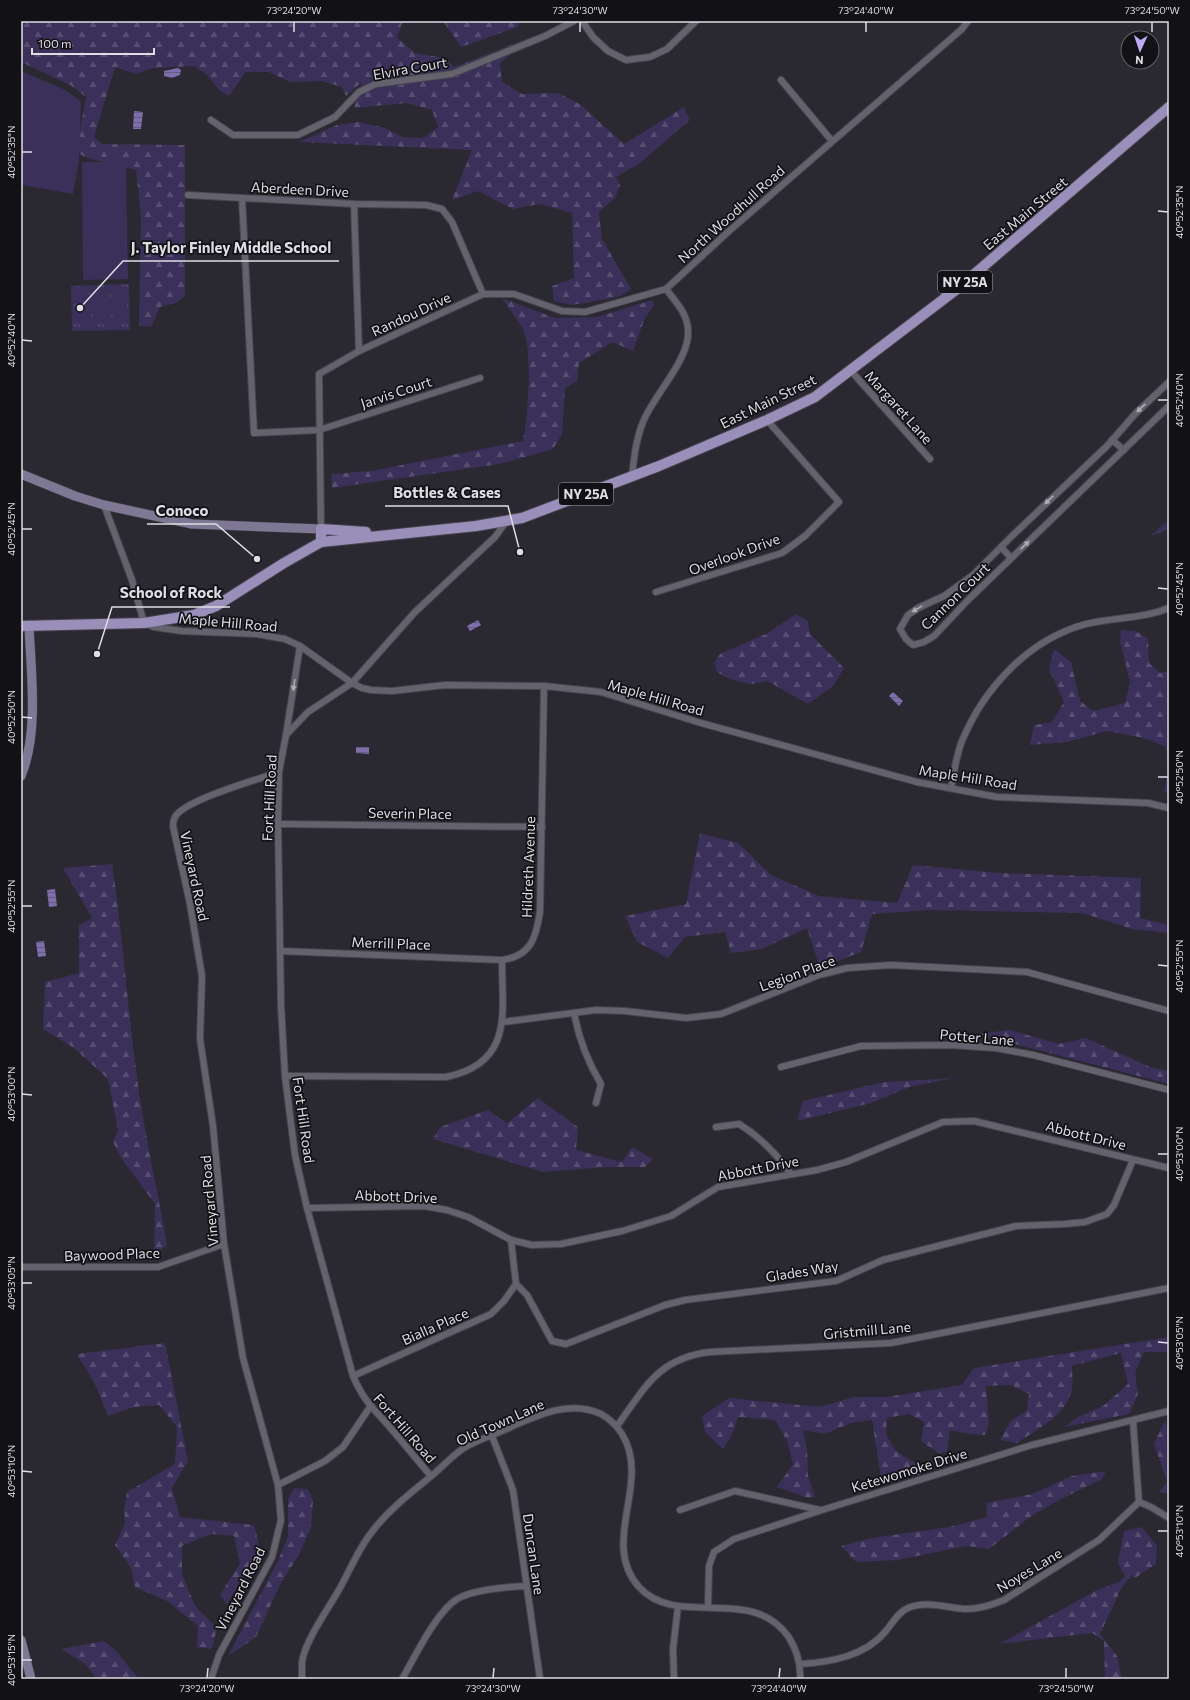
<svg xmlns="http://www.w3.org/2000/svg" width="1190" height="1700" font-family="Commissioner,sans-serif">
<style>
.forest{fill:url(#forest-firs)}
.park{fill:url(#park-tufts)}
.pitch{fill:#3b3059}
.water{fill:url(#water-rules)}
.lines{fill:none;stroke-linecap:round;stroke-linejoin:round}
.street-casing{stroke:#47454e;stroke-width:8}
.secondary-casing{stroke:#47454e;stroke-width:10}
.primary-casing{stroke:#47454e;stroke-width:12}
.street{stroke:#64626d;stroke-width:6}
.secondary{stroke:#7e7894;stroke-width:9}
.primary{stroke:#998fba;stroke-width:10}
.oneway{fill:#adacb4}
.ticks{fill:none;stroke:#dedde4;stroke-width:1.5}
.labels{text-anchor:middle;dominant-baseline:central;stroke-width:3.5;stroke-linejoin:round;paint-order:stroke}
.shield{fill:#121116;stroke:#a1a0a6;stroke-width:1}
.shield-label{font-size:13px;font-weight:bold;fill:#dedde4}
.street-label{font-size:14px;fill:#dedde4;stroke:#121116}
.leader{fill:none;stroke:#dedde4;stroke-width:1.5}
.callout-dot{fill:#dedde4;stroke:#121116;stroke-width:1.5}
.callout-label{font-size:15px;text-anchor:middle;font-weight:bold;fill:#dedde4;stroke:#121116;stroke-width:3.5;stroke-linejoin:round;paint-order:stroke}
.neatline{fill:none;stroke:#dedde4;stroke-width:1.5}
.ticks-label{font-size:10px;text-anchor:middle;fill:#dedde4}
</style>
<defs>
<pattern id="forest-firs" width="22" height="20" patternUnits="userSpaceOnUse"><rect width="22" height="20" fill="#3b3059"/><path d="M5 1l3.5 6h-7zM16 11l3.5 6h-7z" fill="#574e71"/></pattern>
<pattern id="park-tufts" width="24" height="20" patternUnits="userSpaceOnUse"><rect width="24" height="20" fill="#3b3059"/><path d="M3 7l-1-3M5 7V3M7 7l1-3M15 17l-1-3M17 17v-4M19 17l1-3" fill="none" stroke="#574e71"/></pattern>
<pattern id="water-rules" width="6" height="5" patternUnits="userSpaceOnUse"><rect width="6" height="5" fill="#7e6eac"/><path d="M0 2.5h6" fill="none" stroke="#665c82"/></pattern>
</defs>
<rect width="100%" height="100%" fill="#2a2831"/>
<!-- forest -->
<g class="forest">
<path d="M 21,21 L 403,21 L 397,37 L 415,53 L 444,58 L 454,67 L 534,36 L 500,63 L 502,82 L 522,94 L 558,93 L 580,104 L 624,144 L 684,107 L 690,120 L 639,164 L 616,177 L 620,185 L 615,198 L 599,212 L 602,239 L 631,289 L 618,297 L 572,305 L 554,301 L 552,286 L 574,278 L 572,213 L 539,204 L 513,209 L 478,191 L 452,200 L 472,150 L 299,142 L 337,125 L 359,122 L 385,128 L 402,137 L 423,138 L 438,127 L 432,110 L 407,103 L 354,108 L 362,82 L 346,96 L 342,87 L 321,81 L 290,82 L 269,72 L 246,72 L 229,96 L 219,90 L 207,75 L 194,66 L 153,68 L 136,74 L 115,67 L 94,137 L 102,144 L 185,145 L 185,296 L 176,303 L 160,307 L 151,327 L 139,326 L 141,216 L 136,170 L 87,158 L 76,152 L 86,97 L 70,85 L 21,62 Z"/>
<path d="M 443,21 L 520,21 L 518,27 L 461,47 Z"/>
<path d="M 502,298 L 555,318 L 597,317 L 652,300 L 654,305 L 644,320 L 633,351 L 613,342 L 579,363 L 577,381 L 565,388 L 562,434 L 553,449 L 500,464 L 332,488 L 331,474 L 371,471 L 523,441 C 528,417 532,358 525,335 C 521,323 509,309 502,298 Z"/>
<path d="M 1169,520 L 1169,529 L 1149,537 Z"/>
<path d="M 796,614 L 808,621 L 810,634 L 844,668 L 833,686 L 808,704 L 767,681 L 752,684 L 729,679 L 717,672 L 714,663 L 720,654 L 766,634 Z"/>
<path d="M 1121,630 L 1135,631 L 1148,638 L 1149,663 L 1160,673 L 1169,671 L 1169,793 L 1164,792 L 1168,771 L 1166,747 L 1144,738 L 1107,731 L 1067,742 L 1030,745 L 1034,725 L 1052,722 L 1064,702 L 1049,669 L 1054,649 L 1071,662 L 1080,701 L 1093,711 L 1125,703 L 1130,683 L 1120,641 Z"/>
<path d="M 700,833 L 738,843 L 771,875 L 819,896 L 897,903 L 913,865 L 999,873 L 1141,878 L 1140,918 L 1169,925 L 1169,933 L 1132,929 L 1082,913 L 931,910 L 872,914 L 861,952 L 820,968 L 807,928 L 762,949 L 731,953 L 725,932 L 685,937 L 668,958 L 637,942 L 625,916 L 686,904 Z"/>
<path d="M 112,864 C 125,950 129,1037 144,1123 C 151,1164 160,1205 167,1245 L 154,1255 L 155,1204 L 121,1158 L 113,1142 L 118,1130 L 108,1079 L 74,1048 L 43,1029 L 45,982 L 79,973 L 79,925 L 92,918 L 63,868 Z"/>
<path d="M 1010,1030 L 1059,1044 L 1086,1038 L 1150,1067 L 1169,1071 L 1169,1084 L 977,1034 Z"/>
<path d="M 955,1078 L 912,1086 L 871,1103 L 797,1121 L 803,1101 L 884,1082 Z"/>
<path d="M 538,1098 L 578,1127 L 576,1150 L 622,1162 L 632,1147 L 653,1159 L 645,1167 L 605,1167 L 543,1172 L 433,1139 L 440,1127 L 488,1110 L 507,1123 Z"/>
<path d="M 1169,1337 L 1169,1352 L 1144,1352 L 1135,1373 L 1138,1394 L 1129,1414 L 1064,1427 L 1078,1417 L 1103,1406 L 1128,1384 L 1121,1353 L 1072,1366 C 1072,1373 1073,1381 1072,1388 C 1069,1414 1036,1430 1017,1443 L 1000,1440 L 1010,1422 L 1027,1410 L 1029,1394 L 1011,1385 L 986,1386 L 989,1424 L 985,1435 L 970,1434 L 950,1430 L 947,1452 L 938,1453 L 921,1441 L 924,1422 L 909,1414 L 887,1418 L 886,1434 L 895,1450 L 915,1463 L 922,1474 L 894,1480 L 881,1478 L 872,1420 L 851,1423 L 824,1434 L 803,1430 L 807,1450 L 808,1476 L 815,1497 L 808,1498 L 777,1487 L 793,1464 L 787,1441 L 775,1420 L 738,1417 L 731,1437 L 723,1449 L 705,1432 L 702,1416 L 729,1398 L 820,1407 L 854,1397 L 886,1397 L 962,1385 L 974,1368 Z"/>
<path d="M 165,1343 L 188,1461 L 172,1488 L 180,1517 L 254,1525 L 260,1549 L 227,1604 L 220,1595 L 240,1563 L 234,1536 L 211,1534 L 182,1546 L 182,1574 L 195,1606 L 217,1628 L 212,1649 L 197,1647 L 198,1626 L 167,1601 L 135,1587 L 131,1568 L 115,1545 L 125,1523 L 124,1510 L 127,1492 L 175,1464 L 177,1427 L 159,1405 L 134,1407 L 108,1416 L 95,1384 L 77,1354 Z"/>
<path d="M 1165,1420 L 1169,1435 L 1169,1494 L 1159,1492 L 1167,1482 L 1154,1444 Z"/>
<path d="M 1106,1471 L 1102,1479 L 1057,1501 L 1030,1517 L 989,1549 L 966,1546 L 898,1560 L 856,1562 L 841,1546 L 872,1538 L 949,1527 L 987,1517 L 986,1503 L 1032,1494 L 1072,1476 Z"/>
<path d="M 294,1488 L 308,1489 L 313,1501 L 311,1527 L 299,1555 L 281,1583 L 256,1637 L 228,1656 L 278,1561 L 288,1536 L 288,1499 Z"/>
<path d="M 1142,1527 L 1157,1546 L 1156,1564 L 1135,1578 L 1132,1575 L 1122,1587 L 1100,1634 L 1117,1656 L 1122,1679 L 1105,1679 L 1104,1641 L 1092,1633 L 999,1644 L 1097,1590 L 1119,1582 L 1125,1576 L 1118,1563 L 1124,1531 Z"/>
<path d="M 104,1641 L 117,1652 L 139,1679 L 97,1679 L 85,1664 L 61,1649 Z"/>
</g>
<!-- park -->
<path class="park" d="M 129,284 L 130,330 L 72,331 L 71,286 Z"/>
<!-- pitch -->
<g class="pitch">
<path d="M 21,71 L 63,89 L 81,101 L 79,161 L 73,194 L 21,185 Z"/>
<path d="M 126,162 L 128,279 L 83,280 L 82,162 Z"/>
<path d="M 112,293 L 126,293 L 127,322 L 113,322 Z"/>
<path d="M 77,294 L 90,294 L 91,323 L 78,323 Z"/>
<path d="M 95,294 L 108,294 L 109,323 L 95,323 Z"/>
</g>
<!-- water -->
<g class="water">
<path d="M 178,68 L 181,70 L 180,75 L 172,78 L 164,76 L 164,71 Z"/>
<path d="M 134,111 L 143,112 L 141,129 L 133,129 Z"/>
<path d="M 478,620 L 481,625 L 470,631 L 467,626 Z"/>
<path d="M 893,692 L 903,701 L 899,706 L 889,696 Z"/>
<path d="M 356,747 L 369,747 L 369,754 L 356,753 Z"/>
<path d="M 55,889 L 57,906 L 49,907 L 47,890 Z"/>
<path d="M 44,941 L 46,956 L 38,957 L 36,942 Z"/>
</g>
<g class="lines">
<defs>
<g id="street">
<path d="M 582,21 L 593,37 L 608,51 L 626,60 L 650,57 L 667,49 L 696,21"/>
<path d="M 781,80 L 832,141"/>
<path d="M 211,120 L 233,135 L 298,135 L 335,117 L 359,92 L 376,84 L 452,74 L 545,36 L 574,21"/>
<path d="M 188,195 L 354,204 L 426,205 L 442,209 L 452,222 L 483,294"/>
<path d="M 242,198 L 254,433 L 319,430 L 480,378"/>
<path d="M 354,204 L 359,351"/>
<path d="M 851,371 L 930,459"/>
<path d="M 1169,382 L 1136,413 L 1107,446 L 1013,535 L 973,575 L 944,596 L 918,608 L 908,615 L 900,629 L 906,639 L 913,645 L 924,642 L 934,636 L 969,599 L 1169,406"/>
<path d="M 1112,440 L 1124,450"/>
<path d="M 632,476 C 634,458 636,439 643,422 C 654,394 691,359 688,329 C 687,313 675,301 666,289"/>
<path d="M 104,505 L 132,580 L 144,623 L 154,627 L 182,631 L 257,634 L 285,639 L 300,646 L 352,683 L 362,688 L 371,690 L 392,691 L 445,685 L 544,686 L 601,692 L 701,723 L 917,782 L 997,797 L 1148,803 L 1169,808"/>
<path d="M 321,529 L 319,374 L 359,351 L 483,294 L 514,294 L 562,311 L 585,312 L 666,289 L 728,232 L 962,29 L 968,21"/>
<path d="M 1001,547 L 1011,558"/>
<path d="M 656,592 L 782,553 L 805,536 L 839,502 L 767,420"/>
<path d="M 286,735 L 300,646"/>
<path d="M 951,788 C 954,773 956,756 962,741 C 984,688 1029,639 1086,624 C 1114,617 1142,619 1169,608"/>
<path d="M 278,824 L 542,827"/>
<path d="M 280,951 L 502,960 C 531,956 536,938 540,912 L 544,686"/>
<path d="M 574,1013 C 579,1039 587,1061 601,1084 L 596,1103"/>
<path d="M 503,1022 L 596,1010 L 625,1011 L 686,1018 L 721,1014 L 819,975 L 847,968 L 891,965 L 1027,972 L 1169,1011"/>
<path d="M 781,1067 L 861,1046 L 951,1045 L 996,1048 L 1033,1055 L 1169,1090"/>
<path d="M 285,1076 L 446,1077 C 514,1063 502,1013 502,960"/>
<path d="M 716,1127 L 739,1124 C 760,1137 776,1153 790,1173"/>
<path d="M 307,1208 L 424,1206 L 447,1210 L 468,1217 L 511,1240 L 532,1245 L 561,1244 L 622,1231 L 671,1216 L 718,1187 L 817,1170 L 846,1162 L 943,1122 L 974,1121 L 1169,1168"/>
<path d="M 511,1240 L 516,1284 L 527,1295 L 552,1341 L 566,1344 L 665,1305 L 685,1300 L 836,1281 L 883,1260 L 1016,1226 L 1065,1224 L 1085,1222 L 1107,1214 L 1114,1205 L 1133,1160"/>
<path d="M 21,1267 L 158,1267 L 224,1244"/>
<path d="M 353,1376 L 491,1314 L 504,1301 L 516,1284"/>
<path d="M 617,1426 C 645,1388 658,1358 710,1352 L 891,1343 L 1169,1288"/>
<path d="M 492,1436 L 513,1490 L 540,1679"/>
<path d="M 431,1476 C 416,1459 402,1441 387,1424 C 370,1405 363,1399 353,1376 L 307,1208 L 295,1155 L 285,1076 L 281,1006 L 278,824 L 279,772 L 286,735 L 308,712 L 352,683 L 415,612 L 495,537 L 506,522"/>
<path d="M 278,1485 L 325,1461 L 343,1447 L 370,1407"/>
<path d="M 1139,1502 L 1151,1507 L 1169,1518"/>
<path d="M 680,1510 L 735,1491 L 820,1510"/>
<path d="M 708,1606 L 709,1566 L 714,1552 L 734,1539 L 822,1510 L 1032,1445 L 1169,1411"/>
<path d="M 801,1664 C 831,1662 865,1656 885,1632 C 892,1624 898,1612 908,1608 C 927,1600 946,1608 965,1609 C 979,1609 992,1605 1004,1600 L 1099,1540 L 1139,1502 L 1133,1421"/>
<path d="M 211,1679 L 219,1655 L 272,1557 L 281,1520 L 278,1485 L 243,1358 L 224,1244 L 213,1126 L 200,1039 L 202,976 L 190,904 L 173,826 C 173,823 174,819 175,817 C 184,800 259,779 279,772"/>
<path d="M 302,1679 C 302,1674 302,1668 302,1662 C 305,1642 325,1613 336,1595 C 348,1575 357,1551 371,1533 C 388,1510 413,1491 435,1473 C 444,1465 453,1455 464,1448 C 478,1439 498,1434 513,1426 C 541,1414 571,1400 601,1414 C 610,1419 617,1426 622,1434 C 652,1483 599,1542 639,1587 C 677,1629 750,1584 788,1636 C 797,1650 801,1663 800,1679"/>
<path d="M 402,1679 C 415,1657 436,1612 457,1599 C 475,1589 507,1587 526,1586"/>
<path d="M 674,1679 L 673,1649 L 678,1606"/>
</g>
<g id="secondary">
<path d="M 21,474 L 75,496 L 104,505 L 192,524 L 321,529"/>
<path d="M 21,776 C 39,733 31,672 29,626"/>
<path d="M 21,1640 L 31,1679"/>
</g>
<g id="primary">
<path d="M 321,542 L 321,529 L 366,532"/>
<path d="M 21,626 L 144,623 L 194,615 L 216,606 L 284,563 L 321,542 L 476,526 L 522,518 L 659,466 L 767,420 L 815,397 L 957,289 L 1169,107"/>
</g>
</defs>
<!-- street casing -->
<use href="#street" class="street-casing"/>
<!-- secondary casing -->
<use href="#secondary" class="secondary-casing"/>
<!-- primary casing -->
<use href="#primary" class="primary-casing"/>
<!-- street -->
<use href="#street" class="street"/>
<!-- secondary -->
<use href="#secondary" class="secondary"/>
<!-- primary -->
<use href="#primary" class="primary"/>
</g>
<!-- one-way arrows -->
<defs><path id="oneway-solid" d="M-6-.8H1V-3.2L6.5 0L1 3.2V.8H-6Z"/></defs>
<g class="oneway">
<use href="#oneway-solid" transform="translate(1141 408) rotate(137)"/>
<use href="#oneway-solid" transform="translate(1049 500) rotate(136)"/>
<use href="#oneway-solid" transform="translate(1025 545) rotate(-44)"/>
<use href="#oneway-solid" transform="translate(917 609) rotate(149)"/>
<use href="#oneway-solid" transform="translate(294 685) rotate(99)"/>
</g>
<!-- ticks -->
<path class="ticks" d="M 294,32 L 294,22M 580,32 L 580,22M 866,32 L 866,22M 1152,32 L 1152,22M 22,152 L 32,152M 1158,211 L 1168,212M 22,340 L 32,341M 1158,400 L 1168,400M 22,529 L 32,529M 1158,588 L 1168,589M 22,717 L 32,718M 1158,777 L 1168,777M 22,906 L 32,906M 1158,965 L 1168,966M 22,1094 L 32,1095M 1158,1154 L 1168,1154M 22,1283 L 32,1283M 1158,1342 L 1168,1343M 22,1471 L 32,1472M 1158,1531 L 1168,1531M 22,1660 L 32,1660M 207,1678 L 208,1668M 493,1678 L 494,1668M 779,1678 L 780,1668M 1066,1678 L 1066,1668"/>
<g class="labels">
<!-- shield labels -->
<g class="shield">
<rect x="938" y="271" width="54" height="22" rx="3"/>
<rect x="559" y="483" width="54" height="22" rx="3"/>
</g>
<g class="shield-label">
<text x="965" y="282">NY 25A</text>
<text x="586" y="494">NY 25A</text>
</g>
<!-- street labels -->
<g class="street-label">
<text transform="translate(410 68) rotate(-10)">Elvira Court</text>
<text transform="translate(300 189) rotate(3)">Aberdeen Drive</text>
<text transform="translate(1025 213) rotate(-40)">East Main Street</text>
<text transform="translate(731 214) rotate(-42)">North Woodhull Road</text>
<text transform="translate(411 314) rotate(-25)">Randou Drive</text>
<text transform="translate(396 392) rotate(-18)">Jarvis Court</text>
<text transform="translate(768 401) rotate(-26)">East Main Street</text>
<text transform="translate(899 407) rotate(48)">Margaret Lane</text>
<text transform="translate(734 554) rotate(-20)">Overlook Drive</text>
<text transform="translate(955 596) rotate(-44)">Cannon Court</text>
<text transform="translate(228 622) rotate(5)">Maple Hill Road</text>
<text transform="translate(656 697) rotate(16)">Maple Hill Road</text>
<text transform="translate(968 777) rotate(9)">Maple Hill Road</text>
<text transform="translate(269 798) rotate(-87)">Fort Hill Road</text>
<text transform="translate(410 813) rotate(1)">Severin Place</text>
<text transform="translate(528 867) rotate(-88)">Hildreth Avenue</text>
<text transform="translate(195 876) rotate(78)">Vineyard Road</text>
<text transform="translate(391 943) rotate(2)">Merrill Place</text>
<text transform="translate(797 973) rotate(-20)">Legion Place</text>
<text transform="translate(977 1037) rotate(5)">Potter Lane</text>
<text transform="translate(304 1120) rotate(82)">Fort Hill Road</text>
<text transform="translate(1086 1135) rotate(14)">Abbott Drive</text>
<text transform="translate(758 1168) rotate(-11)">Abbott Drive</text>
<text transform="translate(396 1196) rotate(2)">Abbott Drive</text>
<text transform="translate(209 1201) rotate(-95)">Vineyard Road</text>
<text transform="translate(112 1254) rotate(-2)">Baywood Place</text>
<text transform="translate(802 1271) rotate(-9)">Glades Way</text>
<text transform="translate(435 1326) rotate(-24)">Bialla Place</text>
<text transform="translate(867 1330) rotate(-5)">Gristmill Lane</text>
<text transform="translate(500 1422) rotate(-24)">Old Town Lane</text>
<text transform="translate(405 1428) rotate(49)">Fort Hill Road</text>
<text transform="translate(909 1470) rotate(-17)">Ketewomoke Drive</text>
<text transform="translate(534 1554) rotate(82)">Duncan Lane</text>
<text transform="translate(1029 1570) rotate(-31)">Noyes Lane</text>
<text transform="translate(240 1589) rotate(-63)">Vineyard Road</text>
</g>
</g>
<!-- callouts -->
<path class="leader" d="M80 308L123 261H339M520 552L508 506H385M257 559L216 524H147M97 654L112 607H230"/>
<g class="callout-dot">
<circle cx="80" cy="308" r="4"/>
<circle cx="520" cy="552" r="4"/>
<circle cx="257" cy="559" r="4"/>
<circle cx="97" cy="654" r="4"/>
</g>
<g class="callout-label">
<text x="231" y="253">J. Taylor Finley Middle School</text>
<text x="447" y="498">Bottles &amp; Cases</text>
<text x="182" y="516">Conoco</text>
<text x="171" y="598">School of Rock</text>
</g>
<!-- border -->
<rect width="1190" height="1700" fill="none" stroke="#121116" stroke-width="44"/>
<!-- north arrow -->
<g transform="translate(1140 50) rotate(183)"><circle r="19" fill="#121116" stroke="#646368"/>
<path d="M0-3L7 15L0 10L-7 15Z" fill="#bcaaf5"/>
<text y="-6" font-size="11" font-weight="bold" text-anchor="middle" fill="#dedde4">N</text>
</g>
<!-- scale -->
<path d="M32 48v6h122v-6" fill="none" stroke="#dedde4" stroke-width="2"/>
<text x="38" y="48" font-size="12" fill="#dedde4" stroke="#121116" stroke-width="3" paint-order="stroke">100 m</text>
<rect x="22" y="22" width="1146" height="1656" class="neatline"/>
<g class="ticks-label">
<text x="294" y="14">73°24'20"W</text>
<text x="580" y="14">73°24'30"W</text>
<text x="866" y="14">73°24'40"W</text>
<text x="1152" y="14">73°24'50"W</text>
<text transform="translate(11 152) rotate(-90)" y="4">40°52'35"N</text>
<text transform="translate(1179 212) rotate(-90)" y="4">40°52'35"N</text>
<text transform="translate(11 340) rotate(-90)" y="4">40°52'40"N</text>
<text transform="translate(1179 400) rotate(-90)" y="4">40°52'40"N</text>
<text transform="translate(11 529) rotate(-90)" y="4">40°52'45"N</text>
<text transform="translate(1179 589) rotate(-90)" y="4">40°52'45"N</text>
<text transform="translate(11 717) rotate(-90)" y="4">40°52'50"N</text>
<text transform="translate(1179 777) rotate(-90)" y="4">40°52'50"N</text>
<text transform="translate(11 906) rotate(-90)" y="4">40°52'55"N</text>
<text transform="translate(1179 966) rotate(-90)" y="4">40°52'55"N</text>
<text transform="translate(11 1094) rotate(-90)" y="4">40°53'00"N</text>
<text transform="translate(1179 1154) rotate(-90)" y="4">40°53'00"N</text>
<text transform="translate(11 1283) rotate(-90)" y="4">40°53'05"N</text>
<text transform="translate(1179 1343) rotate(-90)" y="4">40°53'05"N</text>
<text transform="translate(11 1471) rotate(-90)" y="4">40°53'10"N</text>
<text transform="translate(1179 1531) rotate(-90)" y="4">40°53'10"N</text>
<text transform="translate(11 1660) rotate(-90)" y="4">40°53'15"N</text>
<text x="207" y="1692">73°24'20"W</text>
<text x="493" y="1692">73°24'30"W</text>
<text x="779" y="1692">73°24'40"W</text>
<text x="1066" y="1692">73°24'50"W</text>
</g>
</svg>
